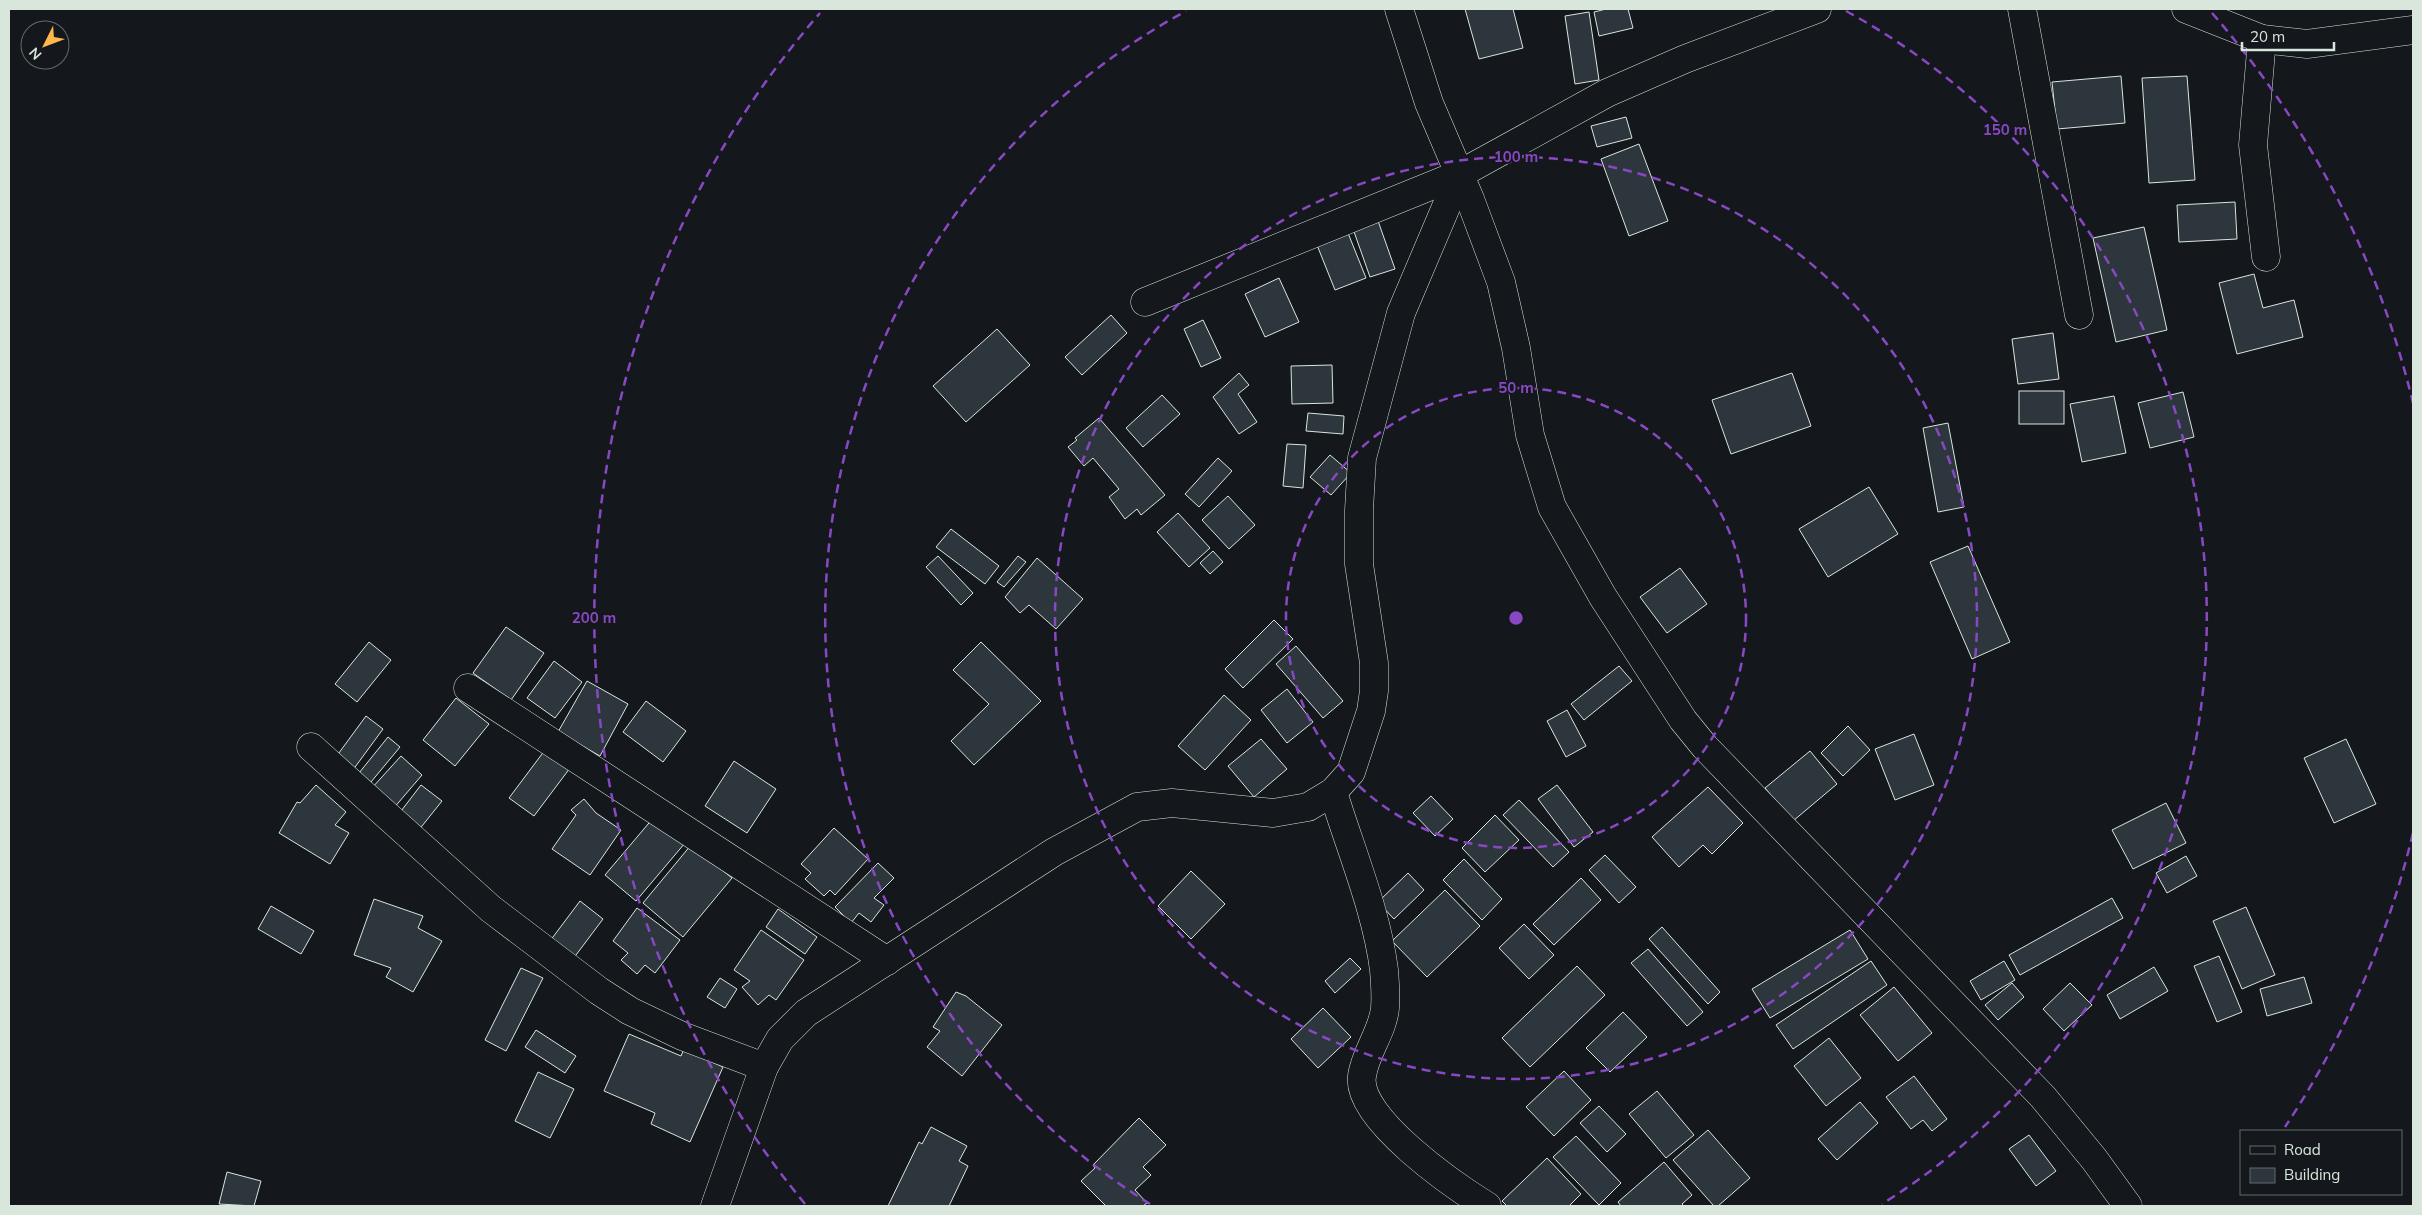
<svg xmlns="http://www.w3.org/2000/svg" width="2422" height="1215" font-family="Mulish,sans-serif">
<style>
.building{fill:#2c363c;stroke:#d8e6dc}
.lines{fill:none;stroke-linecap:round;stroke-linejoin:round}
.minor-casing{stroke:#d8e6dc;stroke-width:29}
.minor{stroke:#14181c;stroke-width:28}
.ring{fill:none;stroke:#8948c3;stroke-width:2.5;stroke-dasharray:9 6}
.centre{fill:#8948c3;stroke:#14181c;stroke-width:2.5}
.ring-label{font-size:15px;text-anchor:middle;font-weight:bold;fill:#8948c3;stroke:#14181c;stroke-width:4;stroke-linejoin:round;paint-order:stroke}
</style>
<rect width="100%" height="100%" fill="#14181c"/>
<!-- building -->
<g class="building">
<path d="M 1465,9 L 1513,9 L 1523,48 L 1479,59 Z"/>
<path d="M 1606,9 L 1628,9 L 1633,28 L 1599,36 L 1594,12 Z"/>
<path d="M 1589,12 L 1599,80 L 1575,84 L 1565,16 Z"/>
<path d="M 2121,76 L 2125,123 L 2057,129 L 2052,82 Z"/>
<path d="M 2187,76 L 2195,180 L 2149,183 L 2142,78 Z"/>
<path d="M 1626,117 L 1632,138 L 1597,147 L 1591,126 Z"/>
<path d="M 1639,144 L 1668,221 L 1629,236 L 1601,159 Z"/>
<path d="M 2235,202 L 2237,239 L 2179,242 L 2177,205 Z"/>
<path d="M 1377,218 L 1395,269 L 1370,277 L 1352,226 Z"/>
<path d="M 2144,227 L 2167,330 L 2116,342 L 2093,238 Z"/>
<path d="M 1348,233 L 1366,278 L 1335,290 L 1317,245 Z"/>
<path d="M 2254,274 L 2263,308 L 2294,300 L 2303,337 L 2237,354 L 2219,283 Z"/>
<path d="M 1279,278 L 1299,322 L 1265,337 L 1245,294 Z"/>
<path d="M 1111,315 L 1127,333 L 1082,375 L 1065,357 Z"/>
<path d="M 1203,320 L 1221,358 L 1201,367 L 1184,329 Z"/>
<path d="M 997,329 L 1030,365 L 966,422 L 933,386 Z"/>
<path d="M 2053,333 L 2059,379 L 2018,384 L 2012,339 Z"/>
<path d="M 1332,365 L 1333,403 L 1292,404 L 1291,366 Z"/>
<path d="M 1239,373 L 1249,385 L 1238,394 L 1257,422 L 1239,434 L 1213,397 Z"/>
<path d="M 1792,373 L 1811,426 L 1731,454 L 1712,400 Z"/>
<rect x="2019" y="391" width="45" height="33"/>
<path d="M 2183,392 L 2194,437 L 2150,448 L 2138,403 Z"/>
<path d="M 1162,395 L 1180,414 L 1143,447 L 1126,428 Z"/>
<path d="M 2114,396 L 2126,453 L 2082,462 L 2070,404 Z"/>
<path d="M 1308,413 L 1344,416 L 1343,434 L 1306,431 Z"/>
<path d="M 1099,418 L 1165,495 L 1141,515 L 1137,509 L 1125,519 L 1109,497 L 1119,489 L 1093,458 L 1084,466 L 1068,447 L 1077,440 L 1075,438 Z"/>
<path d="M 1948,423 L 1964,507 L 1938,512 L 1923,428 Z"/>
<path d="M 1287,444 L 1306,445 L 1303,488 L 1283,486 Z"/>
<path d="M 1330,455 L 1351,473 L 1331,495 L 1310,477 Z"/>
<path d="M 1218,458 L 1232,471 L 1199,507 L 1185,494 Z"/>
<path d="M 1869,487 L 1898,534 L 1828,577 L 1799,529 Z"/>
<path d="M 1228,496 L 1255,525 L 1229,549 L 1202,520 Z"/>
<path d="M 1178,513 L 1210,548 L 1189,567 L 1157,532 Z"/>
<path d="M 951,529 L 999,566 L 985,584 L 936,547 Z"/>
<path d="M 1968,546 L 2010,642 L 1972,659 L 1930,562 Z"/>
<path d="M 1213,551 L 1223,562 L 1210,574 L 1200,563 Z"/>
<path d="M 938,556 L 973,593 L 961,605 L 926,567 Z"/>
<path d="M 1018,556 L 1026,562 L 1004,587 L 997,582 Z"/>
<path d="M 1037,558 L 1083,599 L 1056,629 L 1029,605 L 1020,613 L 1005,597 Z"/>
<path d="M 1680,568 L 1707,604 L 1667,633 L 1640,597 Z"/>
<path d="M 1274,620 L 1293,639 L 1243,688 L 1225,669 Z"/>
<path d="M 506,627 L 544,653 L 511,700 L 473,673 Z"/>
<path d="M 369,642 L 391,660 L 357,702 L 335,684 Z"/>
<path d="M 981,642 L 1041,701 L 974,765 L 951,741 L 989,704 L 953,670 Z"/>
<path d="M 1296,646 L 1343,701 L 1323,718 L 1276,664 Z"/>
<path d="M 554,661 L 582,682 L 555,718 L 527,698 Z"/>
<path d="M 1619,666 L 1632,681 L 1584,720 L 1571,704 Z"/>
<path d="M 587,681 L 628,704 L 600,756 L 558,732 Z"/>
<path d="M 1287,689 L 1313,722 L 1287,743 L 1261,710 Z"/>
<path d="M 1224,695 L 1251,720 L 1205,770 L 1178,746 Z"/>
<path d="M 456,698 L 489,724 L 455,766 L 423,740 Z"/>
<path d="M 646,701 L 686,731 L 663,762 L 623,732 Z"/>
<path d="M 1567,710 L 1586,746 L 1566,757 L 1547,721 Z"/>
<path d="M 366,716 L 383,729 L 350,774 L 333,761 Z"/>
<path d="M 1848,726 L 1870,750 L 1843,776 L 1821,753 Z"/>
<path d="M 1914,734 L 1934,785 L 1895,800 L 1875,749 Z"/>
<path d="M 388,737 L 400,747 L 366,788 L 355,778 Z"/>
<path d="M 1261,739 L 1287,769 L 1254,797 L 1228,766 Z"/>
<path d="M 2346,739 L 2376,804 L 2334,823 L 2304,758 Z"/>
<path d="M 545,750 L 570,768 L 534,816 L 509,798 Z"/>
<path d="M 1810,751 L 1837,784 L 1793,821 L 1765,788 Z"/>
<path d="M 401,756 L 422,775 L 393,809 L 371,789 Z"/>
<path d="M 734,761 L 776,789 L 747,833 L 705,806 Z"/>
<path d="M 316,785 L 346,812 L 335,825 L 349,833 L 330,864 L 279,833 L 297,802 L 300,803 Z"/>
<path d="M 421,785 L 442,801 L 418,831 L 398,815 Z"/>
<path d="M 1557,785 L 1593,832 L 1574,847 L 1538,799 Z"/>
<path d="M 1708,787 L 1743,823 L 1712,854 L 1703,845 L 1679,867 L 1652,837 Z"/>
<path d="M 1431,796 L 1453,819 L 1435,836 L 1413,813 Z"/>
<path d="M 584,799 L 596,813 L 621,830 L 590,875 L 552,849 L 576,815 L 571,810 Z"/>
<path d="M 1519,800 L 1569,852 L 1553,867 L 1503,815 Z"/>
<path d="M 2166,803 L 2186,843 L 2133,869 L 2112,830 Z"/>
<path d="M 1495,815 L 1519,840 L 1485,872 L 1462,848 Z"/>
<path d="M 654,817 L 685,843 L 636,901 L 605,875 Z"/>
<path d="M 834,828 L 868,859 L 835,895 L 830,890 L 824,896 L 805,879 L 811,873 L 801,864 Z"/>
<path d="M 691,845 L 732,878 L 683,937 L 643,903 Z"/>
<path d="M 1605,855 L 1636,887 L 1619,903 L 1589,870 Z"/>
<path d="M 2186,856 L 2197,876 L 2167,893 L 2156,873 Z"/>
<path d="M 1464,859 L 1502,899 L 1482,920 L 1443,880 Z"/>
<path d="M 878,863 L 894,878 L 874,898 L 884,905 L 871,922 L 859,913 L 851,923 L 835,907 Z"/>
<path d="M 1191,871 L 1225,904 L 1191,939 L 1158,906 Z"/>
<path d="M 1408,873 L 1424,890 L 1394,919 L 1378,902 Z"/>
<path d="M 1581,878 L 1601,900 L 1554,945 L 1533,924 Z"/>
<path d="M 1445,890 L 1480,926 L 1427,977 L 1392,941 Z"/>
<path d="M 2112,898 L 2123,918 L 2020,975 L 2009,955 Z"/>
<path d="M 374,899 L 423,916 L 418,928 L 442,941 L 413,992 L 386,977 L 391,968 L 354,955 Z"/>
<path d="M 580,901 L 603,919 L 573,959 L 550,941 Z"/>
<path d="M 271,906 L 314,931 L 301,954 L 258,929 Z"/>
<path d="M 2246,907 L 2275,975 L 2242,989 L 2213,921 Z"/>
<path d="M 637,908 L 680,940 L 655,973 L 645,965 L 637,974 L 621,960 L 628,953 L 613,941 Z"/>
<path d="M 778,909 L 817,937 L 805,954 L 766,927 Z"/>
<path d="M 1524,924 L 1554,955 L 1529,979 L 1499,948 Z"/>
<path d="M 1662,927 L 1720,992 L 1708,1004 L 1649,939 Z"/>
<path d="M 761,930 L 804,960 L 776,1000 L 769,995 L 758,1005 L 742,987 L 750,981 L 734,970 Z"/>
<path d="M 1850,930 L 1868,959 L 1770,1018 L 1752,989 Z"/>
<path d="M 1648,949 L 1703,1012 L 1687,1026 L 1631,963 Z"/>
<path d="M 2219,956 L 2242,1012 L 2217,1022 L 2194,966 Z"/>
<path d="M 1350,958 L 1361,969 L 1335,993 L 1325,981 Z"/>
<path d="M 1871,961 L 1887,985 L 1793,1049 L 1776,1025 Z"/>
<path d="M 2004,961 L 2015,980 L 1981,1000 L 1970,981 Z"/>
<path d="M 1577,966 L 1605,995 L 1530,1067 L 1502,1038 Z"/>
<path d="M 2154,967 L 2168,991 L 2120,1019 L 2107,995 Z"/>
<path d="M 521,968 L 543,978 L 506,1051 L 485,1040 Z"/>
<path d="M 2304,977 L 2312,1003 L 2267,1016 L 2260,989 Z"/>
<path d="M 720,978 L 737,989 L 725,1008 L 707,997 Z"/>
<path d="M 2012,983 L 2024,997 L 1998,1020 L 1985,1005 Z"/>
<path d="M 2070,983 L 2092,1005 L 2064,1031 L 2043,1009 Z"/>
<path d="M 1894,987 L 1932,1033 L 1898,1061 L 1860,1015 Z"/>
<path d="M 956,992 L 966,996 L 1002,1025 L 962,1076 L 927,1047 L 940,1031 L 933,1027 Z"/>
<path d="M 1323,1008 L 1351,1037 L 1318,1068 L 1291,1039 Z"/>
<path d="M 1623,1012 L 1647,1037 L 1610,1072 L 1586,1048 Z"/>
<path d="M 536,1030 L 576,1056 L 565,1073 L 525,1047 Z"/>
<path d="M 629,1034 L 681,1056 L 684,1049 L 723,1067 L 690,1142 L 651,1124 L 655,1113 L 604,1091 Z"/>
<path d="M 1829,1038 L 1861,1078 L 1826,1106 L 1794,1066 Z"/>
<path d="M 1564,1071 L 1591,1100 L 1554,1136 L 1526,1107 Z"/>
<path d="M 538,1072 L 574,1089 L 550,1138 L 515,1121 Z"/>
<path d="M 1914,1076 L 1947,1119 L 1932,1131 L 1923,1120 L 1911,1129 L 1886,1097 Z"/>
<path d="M 1657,1091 L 1694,1135 L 1666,1158 L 1629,1114 Z"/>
<path d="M 1860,1102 L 1878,1123 L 1837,1160 L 1818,1139 Z"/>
<path d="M 1599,1106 L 1626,1134 L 1607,1152 L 1580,1123 Z"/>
<path d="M 1139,1118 L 1166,1145 L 1143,1167 L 1151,1175 L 1135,1190 L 1147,1203 L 1143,1206 L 1106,1206 L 1081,1181 L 1095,1168 L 1093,1165 Z"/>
<path d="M 931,1127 L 967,1146 L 959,1161 L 968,1166 L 949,1206 L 888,1206 L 919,1142 L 922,1144 Z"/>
<path d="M 1708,1130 L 1750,1178 L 1718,1206 L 1714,1206 L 1673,1160 Z"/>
<path d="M 2029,1135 L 2056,1171 L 2036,1186 L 2009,1149 Z"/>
<path d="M 1576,1136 L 1621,1183 L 1599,1205 L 1553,1157 Z"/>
<path d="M 1547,1158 L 1581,1194 L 1569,1206 L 1507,1206 L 1502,1201 Z"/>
<path d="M 1664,1162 L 1692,1195 L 1682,1204 L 1684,1206 L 1621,1206 L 1618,1202 Z"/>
<path d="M 227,1172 L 261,1181 L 254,1206 L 219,1204 Z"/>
</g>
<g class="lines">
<defs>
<g id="minor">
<path d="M 1399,9 L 1429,103 L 1470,199 L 1501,282 L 1516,348 L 1530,435 L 1552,507 L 1603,597 L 1683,720 L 1705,747 L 2043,1097 L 2094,1159 L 2128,1206"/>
<path d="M 2022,9 L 2079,315"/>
<path d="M 2186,9 L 2262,39 L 2307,44 L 2413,30"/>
<path d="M 2262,39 L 2253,145 L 2266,257"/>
<path d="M 1145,302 L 1460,174 L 1607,93 L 1685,59 L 1817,9"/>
<path d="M 468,688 L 887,961"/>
<path d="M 311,747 L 491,909 L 599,991 L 630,1011 L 682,1036 L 764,1067"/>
<path d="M 1333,792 C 1350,848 1377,912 1384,970 C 1385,982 1386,996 1385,1008 C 1383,1031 1365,1053 1362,1076 C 1355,1118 1456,1187 1487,1206"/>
<path d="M 715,1206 L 764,1067 L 780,1039 L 806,1013 L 1054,852 L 1137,807 L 1172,803 L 1273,813 L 1308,807 L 1333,792 L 1351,772 L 1371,711 L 1374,691 L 1374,663 L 1359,564 L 1359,510 L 1362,458 L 1401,313 L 1460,174"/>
</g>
</defs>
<!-- minor casing -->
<use href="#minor" class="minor-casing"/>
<!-- minor -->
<use href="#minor" class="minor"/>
</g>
<!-- distance rings -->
<g class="ring">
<circle cx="1516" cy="618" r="230"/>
<circle cx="1516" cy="618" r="461"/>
<path d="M1150 1204A691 691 0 0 1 1186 11M1846 11A691 691 0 0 1 1882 1204"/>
<path d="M2413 833A922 922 0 0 1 2285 1127M805 1204A922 922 0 0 1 820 13M2212 13A922 922 0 0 1 2413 403"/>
</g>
<circle cx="1516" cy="618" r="8" class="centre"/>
<g class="ring-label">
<text x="2005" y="135">150 m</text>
<text x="1516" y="162">100 m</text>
<text x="1516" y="393">50 m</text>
<text x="594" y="623">200 m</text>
</g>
<!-- border -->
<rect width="2422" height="1215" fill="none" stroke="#d8e6dc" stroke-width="20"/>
<!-- legend -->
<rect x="2240" y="1130" width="162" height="65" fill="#14181c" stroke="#626a69"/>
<rect x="2250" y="1146" width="25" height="8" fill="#14181c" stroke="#626a69"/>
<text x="2284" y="1155" font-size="15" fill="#d8e6dc">Road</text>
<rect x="2250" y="1168" width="25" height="15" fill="#2c363c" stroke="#626a69"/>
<text x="2284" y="1180" font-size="15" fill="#d8e6dc">Building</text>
<!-- north arrow -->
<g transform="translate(45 45) rotate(228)"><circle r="24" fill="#14181c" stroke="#626a69"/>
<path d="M0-4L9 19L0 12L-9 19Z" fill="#ffb74d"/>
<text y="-8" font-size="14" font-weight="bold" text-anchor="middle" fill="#d8e6dc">N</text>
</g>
<!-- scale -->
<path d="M2242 42v8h92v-8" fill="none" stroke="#d8e6dc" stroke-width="2.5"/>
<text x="2250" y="42" font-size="15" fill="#d8e6dc" stroke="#14181c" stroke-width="4" paint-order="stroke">20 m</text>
</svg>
